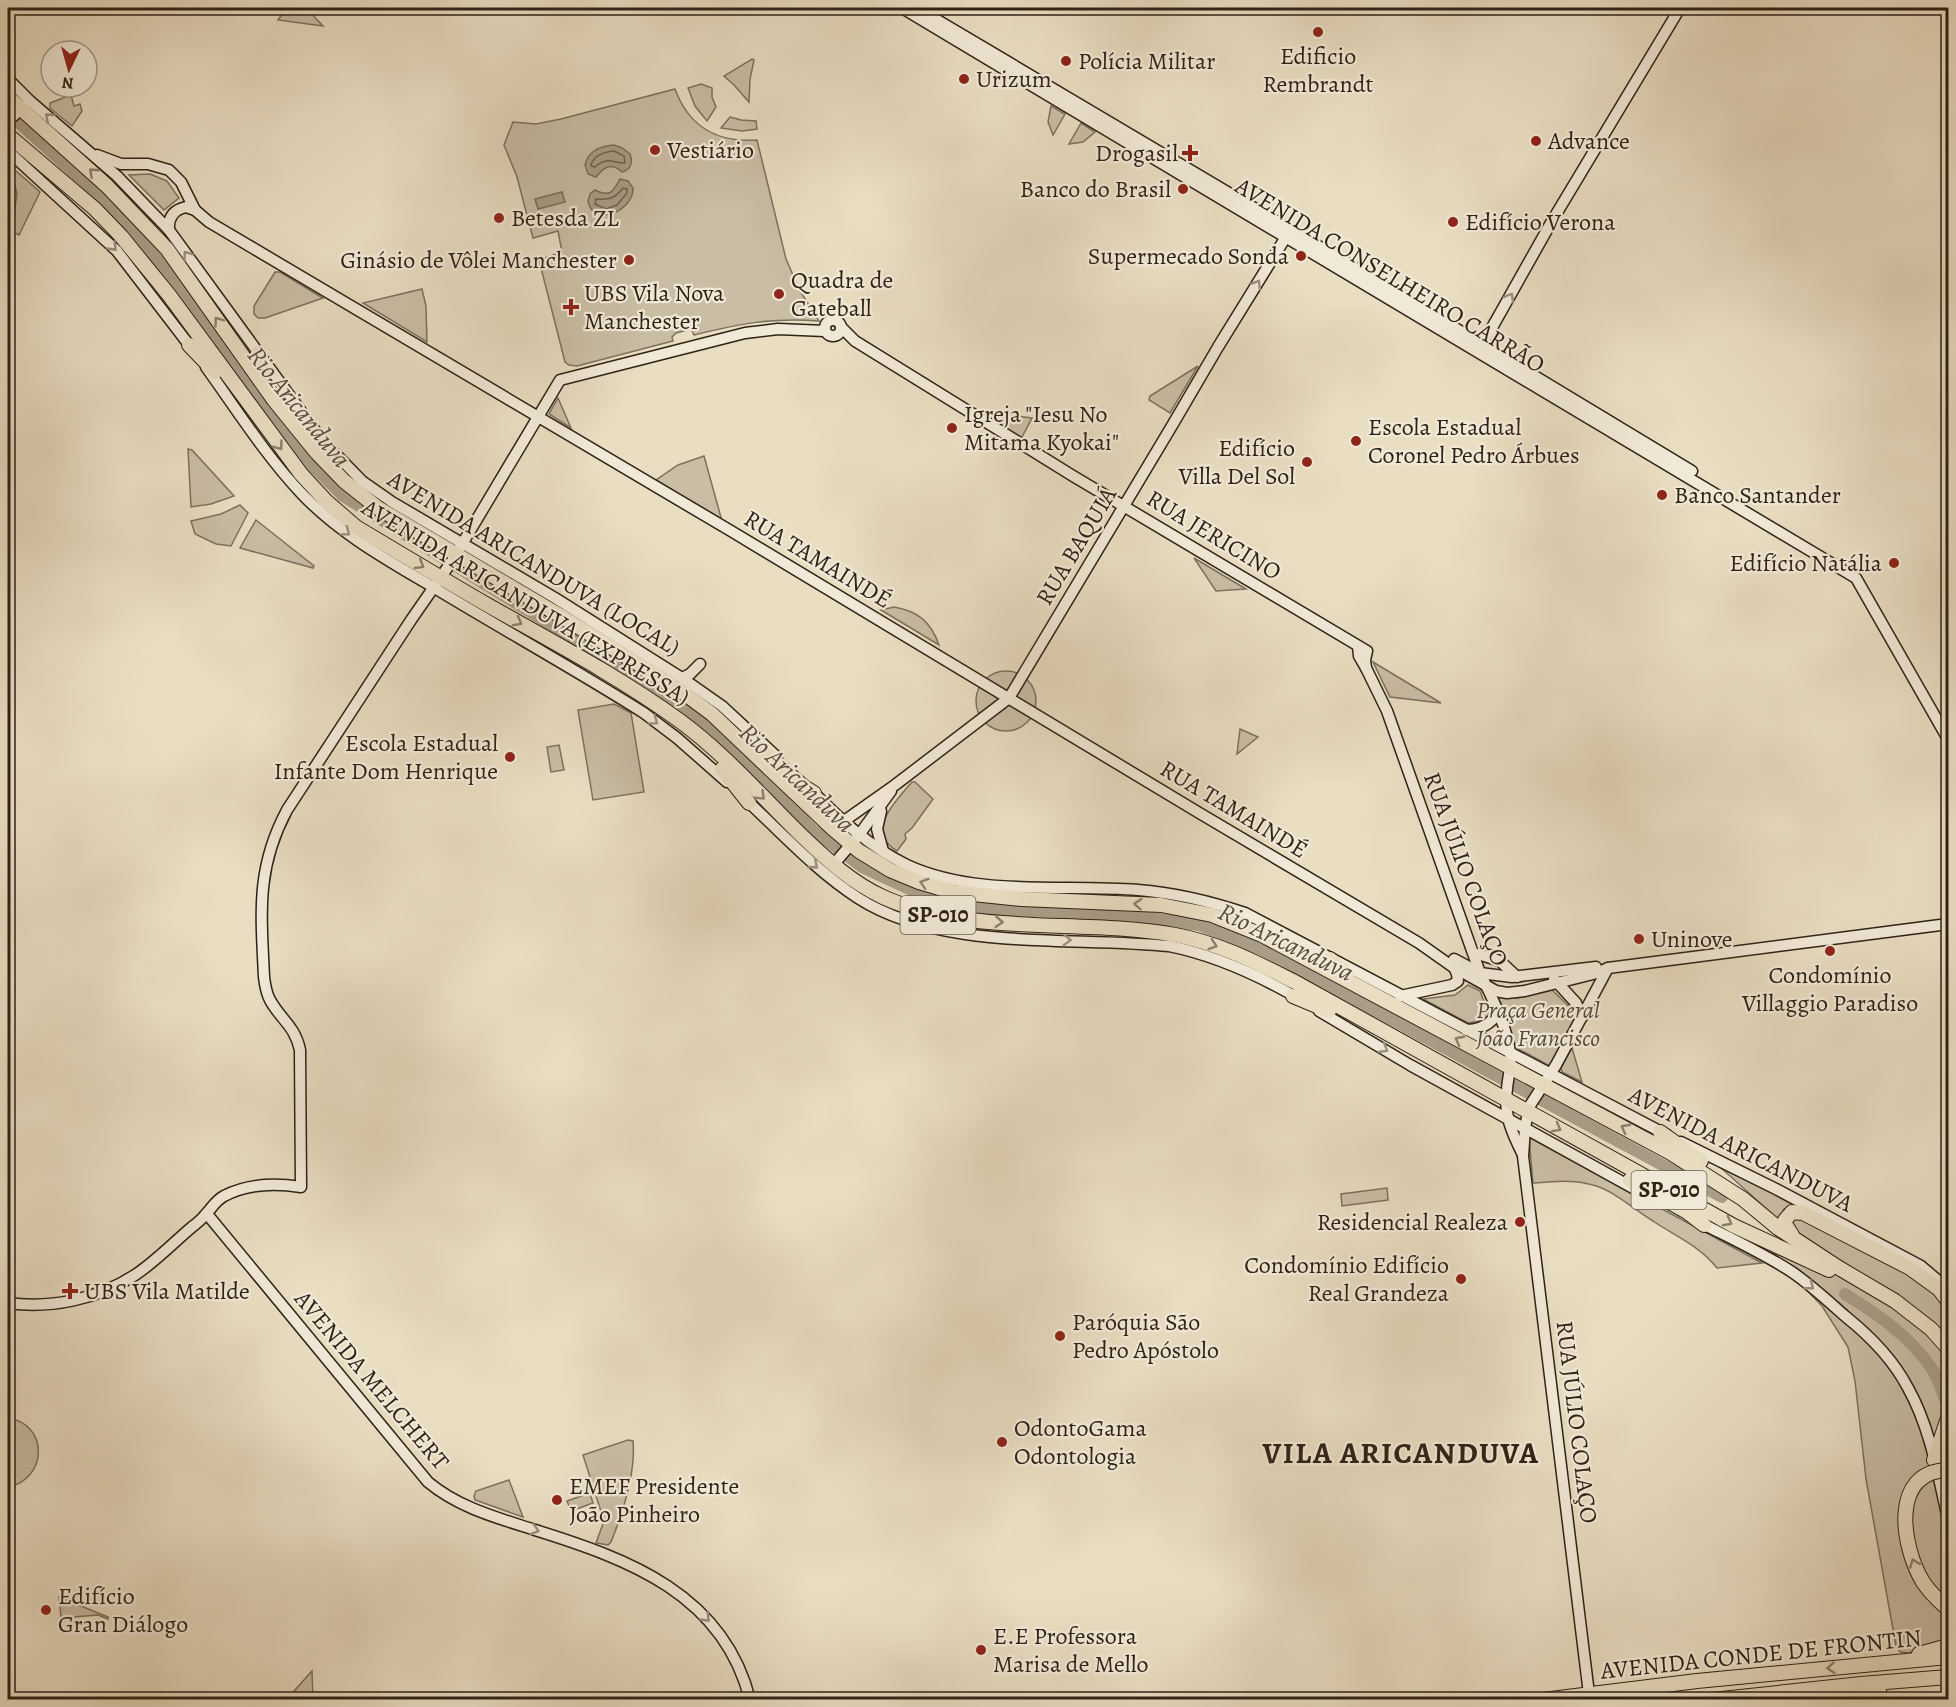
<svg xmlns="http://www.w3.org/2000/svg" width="1956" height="1707" font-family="Alegreya,serif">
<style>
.green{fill:#c9bda5;stroke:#7c705e;stroke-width:1.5}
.water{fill:#a99d88;stroke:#786c5a;stroke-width:1.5}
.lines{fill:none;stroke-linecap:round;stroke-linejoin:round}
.shore{stroke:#6c604f;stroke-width:1.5}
.river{stroke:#a99d88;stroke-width:12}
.secondary-casing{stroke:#2e2216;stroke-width:13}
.highway-casing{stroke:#2e2216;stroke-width:16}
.secondary{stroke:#f1e9d7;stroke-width:10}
.highway{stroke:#e9ddc2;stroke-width:14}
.rail-casing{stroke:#2e2216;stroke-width:4.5}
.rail{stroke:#f1e9d7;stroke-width:2;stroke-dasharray:7;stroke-linecap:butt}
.highway-bridge-casing{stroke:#2e2216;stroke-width:16;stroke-linecap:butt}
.highway-bridge{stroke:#e9ddc2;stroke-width:14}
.oneway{stroke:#998f80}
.oneway2{stroke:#8c806c}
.poi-dot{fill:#8f2418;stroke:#f1e9d7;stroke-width:2}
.labels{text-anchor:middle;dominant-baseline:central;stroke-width:4.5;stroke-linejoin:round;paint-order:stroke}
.shield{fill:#f1e9d7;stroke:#685e50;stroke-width:1.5}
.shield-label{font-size:22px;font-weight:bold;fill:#2e2216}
.poi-label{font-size:24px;fill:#2e2216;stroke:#f1e9d7;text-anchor:start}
.street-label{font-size:24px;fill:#2e2216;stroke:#f1e9d7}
.park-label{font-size:24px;font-style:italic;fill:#55493a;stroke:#f1e9d7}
.water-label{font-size:26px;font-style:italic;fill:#594d3e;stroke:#f1e9d7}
.district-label{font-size:30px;font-weight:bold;letter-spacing:1.5px;fill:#2e2216;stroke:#f1e9d7}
</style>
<rect width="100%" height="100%" fill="#e9ddc2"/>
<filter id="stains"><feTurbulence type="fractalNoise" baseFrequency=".00333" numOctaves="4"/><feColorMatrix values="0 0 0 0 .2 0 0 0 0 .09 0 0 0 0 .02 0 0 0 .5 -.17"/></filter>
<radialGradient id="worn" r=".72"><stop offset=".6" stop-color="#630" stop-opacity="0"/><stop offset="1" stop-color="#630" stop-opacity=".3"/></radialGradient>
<!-- green -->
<g class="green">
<path d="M 286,8 L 306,8 L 323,26 L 278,20 Z"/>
<path d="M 752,59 L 754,60 L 750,79 L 749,102 L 734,85 L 724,76 Z"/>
<path d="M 701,84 L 712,88 L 712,97 L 716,107 L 707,121 L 695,106 L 688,88 Z"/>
<path d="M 675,89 C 689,127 718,143 757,140 L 786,259 L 800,291 L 819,321 C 773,317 738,324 694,335 L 691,329 L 676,333 L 672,337 L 673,341 L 577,366 L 569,365 L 565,362 L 539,260 L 562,252 L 558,231 L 533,238 L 517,177 L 504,145 L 513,122 L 536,124 L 561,119 Z"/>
<path d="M 71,95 L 74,106 L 80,104 L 82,111 L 72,126 L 50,108 L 50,103 Z"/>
<path d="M 1051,106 L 1065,114 L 1053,135 L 1048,122 Z"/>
<path d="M 730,117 L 741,120 L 756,121 L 757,129 L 742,131 L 721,128 Z"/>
<path d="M 1081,123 L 1095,132 L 1083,142 L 1069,144 Z"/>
<path d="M 8,164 L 40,192 L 19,235 L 8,229 L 14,215 L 17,193 Z"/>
<path d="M 150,174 L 167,181 L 179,198 L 164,210 L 129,175 Z"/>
<path d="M 275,272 L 280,272 L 323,298 L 265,318 L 258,318 L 254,314 L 254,306 Z"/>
<path d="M 422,289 L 426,306 L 427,342 L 363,303 Z"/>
<path d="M 1198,366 L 1170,413 L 1149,400 L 1150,396 Z"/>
<path d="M 558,398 L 571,428 L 549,414 Z"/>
<path d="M 985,412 L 988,412 L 1032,418 L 1021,439 L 984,416 Z"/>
<path d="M 188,449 L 192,450 L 234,496 L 211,504 L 191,507 Z"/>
<path d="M 704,456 L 722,521 L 656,480 L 678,465 Z"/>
<path d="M 240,505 L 248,513 L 231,546 L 216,544 L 195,534 L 191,521 L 221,514 Z"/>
<path d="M 256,520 L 314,566 L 313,568 L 240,548 Z"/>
<path d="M 1194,558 L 1246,589 L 1216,591 Z"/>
<path d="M 894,607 C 918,611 931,622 939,645 L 881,610 Z"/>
<path d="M 1373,662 L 1441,703 L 1390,697 Z"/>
<circle cx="1006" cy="701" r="30"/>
<path d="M 614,704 L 631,713 L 644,792 L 593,800 L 578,710 Z"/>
<path d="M 1240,729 L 1258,737 L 1237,754 Z"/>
<path d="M 559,745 L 564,770 L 551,772 L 547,747 Z"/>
<path d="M 912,782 L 915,782 L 933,799 L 912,828 L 905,834 L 906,839 L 897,851 C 864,831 896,801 912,782 Z"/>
<path d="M 1468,985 L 1480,991 L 1489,1015 L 1481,1021 L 1468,1023 L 1423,999 L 1455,995 Z"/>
<path d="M 1552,990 L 1577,1014 L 1550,1066 L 1513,1046 L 1512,1039 L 1497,995 L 1517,998 Z"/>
<path d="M 1572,1048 L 1582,1082 L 1562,1072 L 1561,1068 Z"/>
<path d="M 1529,1137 L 1762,1263 L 1717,1268 C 1700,1246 1675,1236 1653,1221 C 1635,1210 1613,1190 1593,1185 C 1573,1179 1554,1182 1533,1183 Z"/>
<path d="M 1722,1164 L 1795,1204 L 1784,1209 L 1779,1220 L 1720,1167 Z"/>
<path d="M 1387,1188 L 1388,1200 L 1342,1206 L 1341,1194 Z"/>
<path d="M 1798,1216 L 1898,1266 L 1948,1305 L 1948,1340 L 1792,1229 L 1791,1219 Z"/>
<path d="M 1736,1242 L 1844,1275 L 1892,1302 L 1948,1354 L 1948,1639 L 1909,1653 L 1900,1652 L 1896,1646 L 1866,1479 L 1855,1381 L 1848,1347 L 1822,1306 L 1793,1276 Z"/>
<path d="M 8,1418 C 49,1424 48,1479 8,1487 Z"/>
<path d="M 628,1440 L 633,1441 C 636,1474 623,1512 611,1542 L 608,1545 L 596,1543 L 604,1521 L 583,1455 Z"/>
<path d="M 509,1480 L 523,1517 L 475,1500 L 474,1496 L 476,1491 Z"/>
<path d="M 590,1493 L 593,1503 L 571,1511 L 567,1501 Z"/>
<path d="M 59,1597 L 108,1617 L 108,1619 L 98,1615 L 61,1618 Z"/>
<path d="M 312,1671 L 313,1699 L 287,1699 Z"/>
</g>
<!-- water -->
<g class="water">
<path d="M 614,145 L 622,148 L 630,154 C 633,162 631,170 622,172 C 611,162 604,167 596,177 L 588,174 L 585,165 C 588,151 601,146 614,145 Z"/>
<path d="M 620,179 L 628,181 L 633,188 C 634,211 593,228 588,201 L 590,194 L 595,190 C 611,198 613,191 620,179 Z"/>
<path d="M 562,192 L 565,202 L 538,209 L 535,199 Z"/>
</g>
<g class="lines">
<!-- shore -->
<g class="shore">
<path d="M 614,151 L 624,156 L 625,163 C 612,163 608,156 595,167 L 591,166 C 592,156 604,152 614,151 Z"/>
<path d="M 623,188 L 627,189 L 627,193 L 617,205 L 606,209 L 595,204 L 596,199 C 608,200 615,199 623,188 Z"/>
</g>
<!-- river -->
<g class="river">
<path d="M 8,113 L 110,205 L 169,273 L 300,453 L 343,496 L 671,699 L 726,743 L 813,830 L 862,867 L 918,893 L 987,909 L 1137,916 L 1199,925 L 1262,950 L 1722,1197"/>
<path d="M 1845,1294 C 1877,1314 1910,1336 1932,1369 C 1938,1378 1941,1390 1945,1399"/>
</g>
<defs>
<g id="secondary">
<path d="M 902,8 L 1856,578 L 1948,739"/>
<path d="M 917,8 L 1384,285 L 1692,471"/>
<path d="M 8,79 L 30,101 L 117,176 L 169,230 L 322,440 L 362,481 L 392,502 L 555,598 L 685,680 L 722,706 L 777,757"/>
<path d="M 8,121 L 25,105"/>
<path d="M 8,151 L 117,251 L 193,350"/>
<path d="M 97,155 L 121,164 L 148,164 L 169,170 L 181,182 L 195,210"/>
<path d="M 169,230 C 168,218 173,210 186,207 L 195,210 L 209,222 L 731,531 L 1201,814 L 1419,943 L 1453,967 L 1496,991 L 1507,993 L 1525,991 L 1597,973 L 1608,968 L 1948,924"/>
<circle cx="833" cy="328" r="8"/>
<path d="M 841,327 L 855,341 L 1073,476 L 1367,651 L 1365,660 L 1366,668 L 1359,656 L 1358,646"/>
<path d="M 1478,348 L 1489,333 L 1552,221 L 1680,8"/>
<path d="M 206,367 C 237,410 266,456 302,494 C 338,532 384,558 428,584 C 500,628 573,668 644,713 L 677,738 L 727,782"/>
<path d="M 1366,668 L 1387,711 L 1480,973 C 1492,998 1506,1024 1510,1052 C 1512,1065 1508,1076 1507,1089 C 1503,1114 1512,1133 1523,1155"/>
<path d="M 682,678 L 690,674 L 700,664"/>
<path d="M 810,789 C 839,818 869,847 907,865 C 976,897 1064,884 1138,890 C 1175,893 1209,901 1245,913 L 1667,1135"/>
<path d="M 745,799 C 782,833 815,870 858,898 C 942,952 1072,936 1169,946 C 1214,955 1258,975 1298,998"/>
<path d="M 881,811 L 877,829 L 883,851"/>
<path d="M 844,821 L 895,785 L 1009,698 L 1173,424 L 1218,347 L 1289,232"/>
<path d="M 833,865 L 859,835 L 891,791"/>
<path d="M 1478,954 L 1500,961 L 1517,977"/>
<path d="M 1454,959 L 1480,973 L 1512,977 L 1596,967"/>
<path d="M 1554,979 L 1576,1003 L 1582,1017"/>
<path d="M 1400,996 L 1452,985 L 1458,981 L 1457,974 L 1454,967"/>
<path d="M 1319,1011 L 1410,1065 L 1635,1189"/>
<path d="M 1466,1030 C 1481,1030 1491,1024 1499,1012"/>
<path d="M 1681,1142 L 1776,1189 L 1921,1266 L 1948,1289"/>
<path d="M 207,1214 L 428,1482 C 459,1508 498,1518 535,1530 C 628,1559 724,1594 750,1700"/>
<path d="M 1699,1222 C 1730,1238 1763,1253 1792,1272 C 1811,1285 1828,1301 1845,1316 C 1870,1336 1893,1359 1908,1388 C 1930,1427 1938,1475 1948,1519"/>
<path d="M 8,1303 C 51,1309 98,1299 135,1275 C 155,1262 173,1243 192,1227 C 196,1224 201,1220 205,1215 C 212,1208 215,1201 224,1196 C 247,1184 276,1183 301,1187 L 300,1050 C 295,1026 281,1020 270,1000 C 266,993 265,985 264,977 C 261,912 256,868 287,810 L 411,620 L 452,561 L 560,380 L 745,333 L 778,329 L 825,331"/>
<path d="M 1589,1694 L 1523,1156 L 1525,1128 L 1529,1107 L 1556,1065 L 1608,968"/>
</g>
<g id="highway">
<path d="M 8,97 L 107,186 L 167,249 L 274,400 L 317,453 L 344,481 L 378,508 L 564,618 L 677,688 L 712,714 L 832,828 L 859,851 L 890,870 L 919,882 L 953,892 L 1022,899 L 1161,905 L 1212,915 L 1262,935 L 1671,1153 L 1743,1199 L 1778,1228 L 1839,1268 L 1895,1301 L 1931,1329 L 1948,1348"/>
<path d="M 8,135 L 95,209 L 121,236 L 169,295 L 301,474 L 326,501 L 356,527 C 401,554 446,581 491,607 C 555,643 621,678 680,721 C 725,754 762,797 802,836 C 826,859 852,883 883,897 C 971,937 1081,918 1175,935 C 1219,943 1257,963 1295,982 L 1734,1226 L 1829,1270"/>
<path d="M 189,345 L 215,372"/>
<path d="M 258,353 L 257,362 L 265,374"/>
<path d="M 767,755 L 804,787 L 814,793"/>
<path d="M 722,769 L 749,803"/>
<path d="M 1330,959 L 1347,974"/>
<path d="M 1293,996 L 1329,1011"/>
<path d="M 1660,1132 L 1701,1161"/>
<path d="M 1630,1180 L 1687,1212 L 1704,1225"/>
<path d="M 1792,1235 L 1785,1224 L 1785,1220 L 1792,1212 L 1803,1213 L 1910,1268 L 1939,1289 L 1948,1301"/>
<path d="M 1934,1460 L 1948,1418"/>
<path d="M 1919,1654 L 1948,1646"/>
<path d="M 1543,1700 L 1697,1681 L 1948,1657"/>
<path d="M 1712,1700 L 1861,1684 L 1948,1677"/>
<path d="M 1807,1700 L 1879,1691"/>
</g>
</defs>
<!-- secondary casing -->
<use href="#secondary" class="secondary-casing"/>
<!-- highway casing -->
<use href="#highway" class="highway-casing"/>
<!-- secondary -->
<use href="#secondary" class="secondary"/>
<!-- highway -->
<use href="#highway" class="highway"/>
<defs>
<path id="rail" d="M 1942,1700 L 1948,1699"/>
</defs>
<!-- rail casing -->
<use href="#rail" class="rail-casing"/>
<!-- rail -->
<use href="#rail" class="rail"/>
<defs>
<path id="highway-bridge" d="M 1948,1470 C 1889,1471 1902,1548 1923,1582 C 1930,1593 1939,1601 1948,1609"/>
</defs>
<!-- highway-bridge casing -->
<use href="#highway-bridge" class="highway-bridge-casing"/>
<!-- highway-bridge -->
<use href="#highway-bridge" class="highway-bridge"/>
</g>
<!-- one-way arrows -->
<defs><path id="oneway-chevron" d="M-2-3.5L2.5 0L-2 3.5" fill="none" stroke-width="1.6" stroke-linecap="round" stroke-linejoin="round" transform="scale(1.5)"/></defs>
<g class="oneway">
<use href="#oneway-chevron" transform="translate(49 117) rotate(-139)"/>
<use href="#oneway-chevron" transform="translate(113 247) rotate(46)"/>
<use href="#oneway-chevron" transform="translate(187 255) rotate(-126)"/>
<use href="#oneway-chevron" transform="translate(1257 284) rotate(-58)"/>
<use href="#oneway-chevron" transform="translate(1510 297) rotate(-60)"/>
<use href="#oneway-chevron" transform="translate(346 532) rotate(37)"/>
<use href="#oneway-chevron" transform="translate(654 721) rotate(37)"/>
<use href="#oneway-chevron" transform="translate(814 865) rotate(41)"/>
<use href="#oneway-chevron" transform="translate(1067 940) rotate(2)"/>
<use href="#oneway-chevron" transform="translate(1384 1049) rotate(31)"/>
<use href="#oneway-chevron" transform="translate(1810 1286) rotate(38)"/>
<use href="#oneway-chevron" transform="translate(535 1530) rotate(17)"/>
<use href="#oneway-chevron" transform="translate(706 1618) rotate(46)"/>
</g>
<g class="oneway2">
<use href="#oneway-chevron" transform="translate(93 172) rotate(-137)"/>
<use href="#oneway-chevron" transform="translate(218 321) rotate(-126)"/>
<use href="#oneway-chevron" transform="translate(279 446) rotate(53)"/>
<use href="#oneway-chevron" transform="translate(420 565) rotate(31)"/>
<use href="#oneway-chevron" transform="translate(518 622) rotate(29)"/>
<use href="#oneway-chevron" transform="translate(761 796) rotate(45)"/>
<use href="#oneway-chevron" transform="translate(924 883) rotate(-162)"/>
<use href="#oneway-chevron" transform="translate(1138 904) rotate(-177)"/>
<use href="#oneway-chevron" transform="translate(999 922) rotate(4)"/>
<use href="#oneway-chevron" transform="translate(1213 945) rotate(18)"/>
<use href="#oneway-chevron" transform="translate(1459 1040) rotate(-152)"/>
<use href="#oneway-chevron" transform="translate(1557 1128) rotate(29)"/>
<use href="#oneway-chevron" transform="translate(1625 1128) rotate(-152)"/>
<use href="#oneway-chevron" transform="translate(1728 1222) rotate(28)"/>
<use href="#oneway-chevron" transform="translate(1914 1563) rotate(-111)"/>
<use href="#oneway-chevron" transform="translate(1831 1668) rotate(175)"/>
</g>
<!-- markers -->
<g class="poi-dot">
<circle cx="1318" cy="32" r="6"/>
<circle cx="1066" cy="61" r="6"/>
<circle cx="964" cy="79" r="6"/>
<circle cx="1536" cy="141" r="6"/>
<circle cx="655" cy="150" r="6"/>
<path d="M1187 144h6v6h6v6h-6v6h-6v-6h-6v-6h6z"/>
<circle cx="1183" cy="189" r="6"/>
<circle cx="499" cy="218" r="6"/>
<circle cx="1453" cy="222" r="6"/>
<circle cx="1301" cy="256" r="6"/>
<circle cx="629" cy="260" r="6"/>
<circle cx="779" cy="294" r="6"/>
<path d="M568 298h6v6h6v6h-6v6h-6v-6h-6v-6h6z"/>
<circle cx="952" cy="428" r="6"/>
<circle cx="1356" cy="441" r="6"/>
<circle cx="1307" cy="462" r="6"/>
<circle cx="1662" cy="495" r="6"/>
<circle cx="1894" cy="563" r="6"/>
<circle cx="510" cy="757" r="6"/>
<circle cx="1639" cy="939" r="6"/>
<circle cx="1830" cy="951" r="6"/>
<circle cx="1520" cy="1222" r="6"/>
<circle cx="1461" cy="1279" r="6"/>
<path d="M67 1282h6v6h6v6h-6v6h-6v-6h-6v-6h6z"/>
<circle cx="1060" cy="1336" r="6"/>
<circle cx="1002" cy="1442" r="6"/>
<circle cx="557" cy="1500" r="6"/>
<circle cx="46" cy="1610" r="6"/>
<circle cx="981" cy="1650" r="6"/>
</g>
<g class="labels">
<!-- shield labels -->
<g class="shield">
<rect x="900.5" y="896" width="75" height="38" rx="4.5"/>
<rect x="1631.5" y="1171" width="75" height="38" rx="4.5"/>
</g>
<g class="shield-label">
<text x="938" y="915">SP-010</text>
<text x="1669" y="1190">SP-010</text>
</g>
<!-- poi labels -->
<g class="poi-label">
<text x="1318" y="56" text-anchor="middle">Edificio<tspan x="1318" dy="28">Rembrandt</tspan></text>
<text x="1078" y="61">Polícia Militar</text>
<text x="976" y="79">Urizum</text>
<text x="1548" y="141">Advance</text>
<text x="667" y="150">Vestiário</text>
<text x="1178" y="153" text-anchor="end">Drogasil</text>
<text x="1171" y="189" text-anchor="end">Banco do Brasil</text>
<text x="511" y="218">Betesda ZL</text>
<text x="1465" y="222">Edifício Verona</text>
<text x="1289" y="256" text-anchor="end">Supermecado Sonda</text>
<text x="617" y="260" text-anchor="end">Ginásio de Vôlei Manchester</text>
<text x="791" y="280">Quadra de<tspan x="791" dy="28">Gateball</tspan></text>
<text x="584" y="293">UBS Vila Nova<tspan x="584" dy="28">Manchester</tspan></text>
<text x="964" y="414">Igreja "Iesu No<tspan x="964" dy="28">Mitama Kyokai"</tspan></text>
<text x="1368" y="427">Escola Estadual<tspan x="1368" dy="28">Coronel Pedro Árbues</tspan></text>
<text x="1295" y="448" text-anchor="end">Edifício<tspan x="1295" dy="28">Villa Del Sol</tspan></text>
<text x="1674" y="495">Banco Santander</text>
<text x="1882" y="563" text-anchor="end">Edifício Natália</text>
<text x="498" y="743" text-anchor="end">Escola Estadual<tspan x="498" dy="28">Infante Dom Henrique</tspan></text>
<text x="1651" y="939">Uninove</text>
<text x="1830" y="975" text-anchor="middle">Condomínio<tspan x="1830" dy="28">Villaggio Paradiso</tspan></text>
<text x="1508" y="1222" text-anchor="end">Residencial Realeza</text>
<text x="1449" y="1265" text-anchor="end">Condomínio Edifício<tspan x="1449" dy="28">Real Grandeza</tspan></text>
<text x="84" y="1291">UBS Vila Matilde</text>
<text x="1072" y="1322">Paróquia São<tspan x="1072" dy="28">Pedro Apóstolo</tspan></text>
<text x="1014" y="1428">OdontoGama<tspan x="1014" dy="28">Odontologia</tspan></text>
<text x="569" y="1486">EMEF Presidente<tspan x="569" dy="28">João Pinheiro</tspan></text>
<text x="58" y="1596">Edifício<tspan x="58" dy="28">Gran Diálogo</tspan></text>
<text x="993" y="1636">E.E Professora<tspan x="993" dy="28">Marisa de Mello</tspan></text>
</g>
<!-- street labels -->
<g class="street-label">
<text transform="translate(1390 275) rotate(31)">AVENIDA CONSELHEIRO CARRÃO</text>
<text transform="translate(1214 535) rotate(31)">RUA JERICINO</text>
<text transform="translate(1076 546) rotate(-59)">RUA BAQUIÁ</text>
<text transform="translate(818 559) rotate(31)">RUA TAMAINDÉ</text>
<text transform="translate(534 563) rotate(31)">AVENIDA ARICANDUVA (LOCAL)</text>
<text transform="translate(526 602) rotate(31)">AVENIDA ARICANDUVA (EXPRESSA)</text>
<text transform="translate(1234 809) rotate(31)">RUA TAMAINDÉ</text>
<text transform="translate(1466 869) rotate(70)">RUA JÚLIO COLAÇO</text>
<text transform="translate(1741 1149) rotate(27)">AVENIDA ARICANDUVA</text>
<text transform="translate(372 1380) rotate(50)">AVENIDA MELCHERT</text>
<text transform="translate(1577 1422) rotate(83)">RUA JÚLIO COLAÇO</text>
<text transform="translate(1761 1654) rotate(-6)">AVENIDA CONDE DE FRONTIN</text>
</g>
<!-- park labels -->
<g class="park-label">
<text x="1538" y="1010">Praça General<tspan x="1538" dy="28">João Francisco</tspan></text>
</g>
<!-- water labels -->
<g class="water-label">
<text transform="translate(299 407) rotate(51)">Rio Aricanduva</text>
<text transform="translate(797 778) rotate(43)">Rio Aricanduva</text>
<text transform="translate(1286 942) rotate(26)">Rio Aricanduva</text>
</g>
<!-- district labels -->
<g class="district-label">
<text x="1401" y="1453">VILA ARICANDUVA</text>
</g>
</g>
<!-- margin -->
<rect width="1956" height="1707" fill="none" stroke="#e9ddc2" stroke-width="30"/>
<rect x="9" y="9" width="1938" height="1689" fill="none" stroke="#2e2216" stroke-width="3"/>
<rect x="15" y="15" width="1926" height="1677" fill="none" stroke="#2e2216" stroke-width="1.5"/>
<!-- north arrow -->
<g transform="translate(69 69) rotate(185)"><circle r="28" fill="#f1e9d7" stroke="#a3998a" stroke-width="1.5"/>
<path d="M0-4.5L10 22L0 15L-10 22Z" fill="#8f2418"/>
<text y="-9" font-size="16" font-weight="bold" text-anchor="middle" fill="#2e2216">N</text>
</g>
<rect width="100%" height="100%" filter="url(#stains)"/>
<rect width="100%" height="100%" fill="url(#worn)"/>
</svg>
